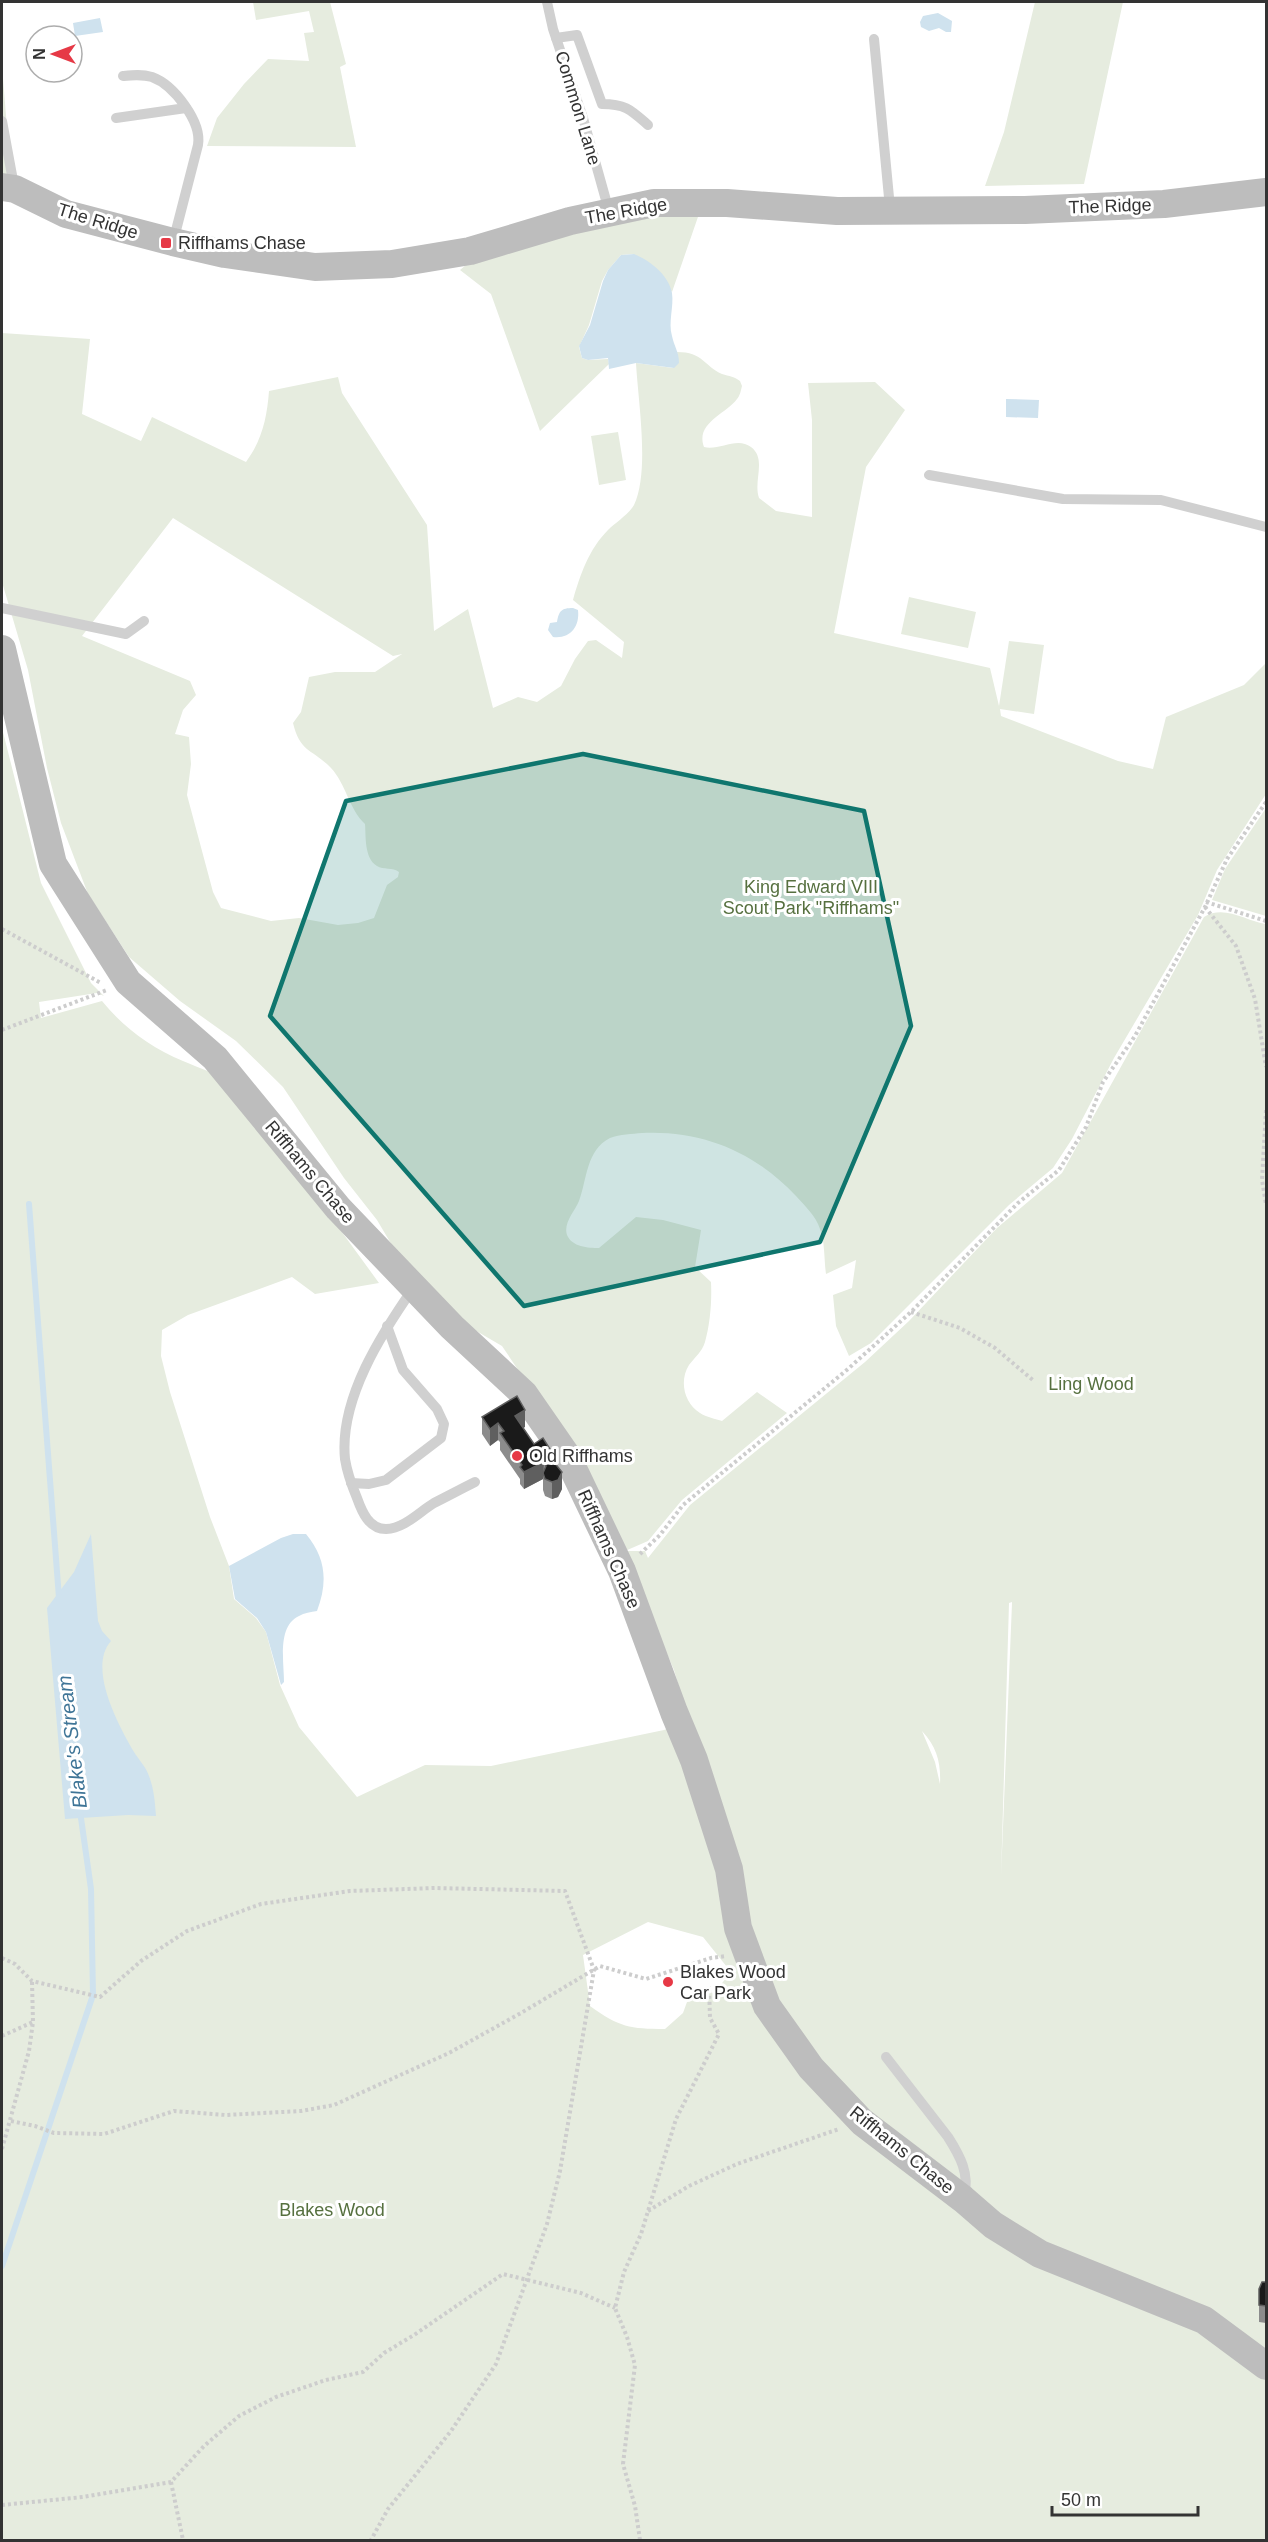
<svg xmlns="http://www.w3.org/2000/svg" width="1268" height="2542" font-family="Arial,sans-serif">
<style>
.green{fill:#e6ecdf;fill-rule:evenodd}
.water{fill:#cfe2ee}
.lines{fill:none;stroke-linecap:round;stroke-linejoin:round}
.stream{stroke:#cfe2ee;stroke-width:6}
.path{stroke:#cdcdcd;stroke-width:4;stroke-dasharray:3 3;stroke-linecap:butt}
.lane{stroke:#d0d0d0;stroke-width:10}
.secondary{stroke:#bdbdbd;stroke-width:28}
.wall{fill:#8c8c8c}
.shaded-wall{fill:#5f5f5f}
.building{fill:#1a1a1a;stroke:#5f5f5f;stroke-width:1.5}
.marked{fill:#0f766e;fill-opacity:0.2;stroke:#0f766e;stroke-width:4.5;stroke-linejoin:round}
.poi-dot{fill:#e63946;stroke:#fff;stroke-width:2}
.labels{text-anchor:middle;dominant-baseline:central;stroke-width:6;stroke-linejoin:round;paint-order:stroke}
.street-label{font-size:18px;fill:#333;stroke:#fff}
.poi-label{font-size:18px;fill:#333;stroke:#fff;text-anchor:start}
.park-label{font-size:18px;fill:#56703f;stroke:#fff}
.water-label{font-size:20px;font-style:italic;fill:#3f7597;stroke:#fff}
</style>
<rect width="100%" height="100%" fill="#fff"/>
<!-- green -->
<g class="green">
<path d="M 253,2 L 330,2 L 346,64 L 340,67 L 356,147 L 207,146 L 217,118 L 244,84 L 268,59 L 309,61 L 304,33 L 314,32 L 309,11 L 256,20 Z"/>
<path d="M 1035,2 L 1123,2 L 1084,184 L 985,186 L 1004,132 Z"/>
<path d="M 2,66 L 11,177 L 2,177 Z"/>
<path d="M 699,214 L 672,292 L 633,254 L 621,255 L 608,270 L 602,281 L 589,325 L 579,347 L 582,358 L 588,360 L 608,359 L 609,364 L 540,431 L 491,294 L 460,270 L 490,245 L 608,217 Z"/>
<path d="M 2,333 L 90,339 L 82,414 L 141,441 L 152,417 L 246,462 C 262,440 267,418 269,391 L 338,377 L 342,393 L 427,525 L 434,631 L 468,609 L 493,708 L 518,697 L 537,702 L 561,686 L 575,659 L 588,641 L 596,640 L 622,658 L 624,642 L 573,600 C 580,575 589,549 608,530 C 615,523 629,514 634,505 C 650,471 638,401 636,363 L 673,368 L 678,363 L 677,352 C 703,352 704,366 722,374 C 729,376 735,377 740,381 L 742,386 C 741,390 740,396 737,399 C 726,414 695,423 704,447 C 719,451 737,436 751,447 C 767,459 753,481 759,498 L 776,511 L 812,517 L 812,420 L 808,383 L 875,382 L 905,410 L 866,467 L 834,633 L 990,668 L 999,706 L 1009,641 L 1044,645 L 1034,714 L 1000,709 L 1001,716 L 1118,761 L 1153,769 L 1166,717 L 1244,685 L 1266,663 L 1266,794 L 1217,870 L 1198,915 L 1114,1058 L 1072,1139 L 1053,1168 L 1009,1205 L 871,1343 L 849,1356 L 836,1326 L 833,1295 L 852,1288 L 856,1260 L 826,1274 C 824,1260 825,1241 820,1229 C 816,1216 805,1206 796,1196 C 755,1152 702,1130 642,1133 C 632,1134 620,1134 610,1138 C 586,1150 587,1180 579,1201 C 575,1211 563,1223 567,1235 C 572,1247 588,1248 599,1248 L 636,1217 L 663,1220 L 701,1230 L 695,1267 L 711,1282 C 712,1302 710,1324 705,1342 C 702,1352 695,1357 689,1365 C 679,1381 684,1403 700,1413 C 706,1417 716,1419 722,1421 L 757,1392 L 787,1413 L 682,1500 L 648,1541 L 625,1551 L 645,1551 L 648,1558 L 690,1505 L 865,1362 L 909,1321 L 997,1228 L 1062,1173 L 1204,917 C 1224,904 1246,921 1266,924 L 1266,2540 L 2,2540 L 2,728 L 41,883 L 91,983 L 104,996 L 97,993 L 39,1002 L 41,1018 L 102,1001 C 124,1028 150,1047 183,1061 C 201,1069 217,1073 234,1084 L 379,1283 L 315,1294 L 292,1277 L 188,1315 L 162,1330 L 161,1356 L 170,1392 L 210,1517 L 229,1566 L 234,1599 L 256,1618 L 266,1632 L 280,1685 L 299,1727 L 357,1797 L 425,1765 L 491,1766 L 664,1730 L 689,1721 L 674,1670 L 623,1551 L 527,1383 L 502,1346 L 461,1322 L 396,1252 L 377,1220 L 344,1178 L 283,1087 L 236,1041 L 180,1001 L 129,957 L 88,894 L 61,823 L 47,768 L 28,670 L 2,582 ZM 173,518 L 393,656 L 402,654 L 375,672 L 335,672 L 309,677 L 301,712 L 293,723 C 300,753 313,749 331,768 C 346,784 349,809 365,824 C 366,836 364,858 377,866 C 383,870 393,867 399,872 L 398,877 L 387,885 L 374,918 L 358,923 L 338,925 L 299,918 L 271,921 L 221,908 L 213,892 L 187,795 L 191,764 L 189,737 L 175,734 L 183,710 L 196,695 L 190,681 L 82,636 ZM 1012,1602 L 1012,1603 L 1001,1877 L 1009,1603 ZM 922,1731 C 937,1747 941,1763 940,1784 L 935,1762 ZM 648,1922 L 703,1937 L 731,1972 L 714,1993 L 691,1991 L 683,2013 L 665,2029 C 630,2029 619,2027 590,2006 L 583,1955 Z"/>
<path d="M 618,432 L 626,480 L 599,485 L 591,436 Z"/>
<path d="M 909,597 L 976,612 L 968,648 L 901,634 Z"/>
<path d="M 1266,808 L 1266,916 L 1212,900 L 1225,869 Z"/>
</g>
<!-- water -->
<g class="water">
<path d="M 938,13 L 952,21 L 951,32 L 946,32 L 939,28 L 929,31 L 921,27 L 920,22 L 923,16 Z"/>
<path d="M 100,18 L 103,32 L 75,36 L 73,23 Z"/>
<path d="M 634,254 C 649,260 669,275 672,293 C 674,307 668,322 672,336 C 674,346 679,352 679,363 L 674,368 L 636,363 L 609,369 L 608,358 L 588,360 L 582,358 L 579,346 L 590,325 L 603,281 L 608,270 L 621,255 Z"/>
<path d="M 1006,399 L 1039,400 L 1038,418 L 1006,417 Z"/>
<path d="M 573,608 L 578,610 C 580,627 570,639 553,637 L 548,630 L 550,623 L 557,622 C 559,611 561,608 573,608 Z"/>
<path d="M 91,1534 L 98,1621 L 102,1631 L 111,1641 C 87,1668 119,1726 134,1752 C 139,1760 146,1767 149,1776 C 154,1789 155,1802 156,1816 L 128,1815 L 65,1819 L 47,1608 L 74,1572 Z"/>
<path d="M 293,1534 L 306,1534 C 326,1558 328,1582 317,1611 C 311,1612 304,1613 299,1616 C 277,1626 284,1662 284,1682 L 281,1685 L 266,1632 L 257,1618 L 235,1599 L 229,1566 L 281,1538 Z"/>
</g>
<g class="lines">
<!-- stream -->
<g class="stream">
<path d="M 29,1204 L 59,1598"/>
<path d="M 2,2266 L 93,1995 L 91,1889 L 80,1811"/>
</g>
<!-- path -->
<g class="path">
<path d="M 1206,902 L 1266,921"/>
<path d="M 1205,907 L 1236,946 L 1255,999 L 1266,1067"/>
<path d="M 2,929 L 101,983"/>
<path d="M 2,1030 L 107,990"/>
<path d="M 1266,1110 L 1262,1180 L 1266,1204"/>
<path d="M 911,1312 L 960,1328 L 995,1348 L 1034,1381"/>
<path d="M 640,1554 L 660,1535 L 683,1505 L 848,1369 L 911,1312 L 1018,1203 L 1059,1170 L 1086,1127 L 1103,1082 L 1135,1036 L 1205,907 L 1227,859 L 1266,802"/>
<path d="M 2,1958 L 15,1964 L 32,1981 L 100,1997 L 141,1961 L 187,1931 L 261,1904 L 350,1891 L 435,1888 L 565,1891 L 594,1970 L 560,2171 L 547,2224 L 496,2364 L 451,2431 L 388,2509 L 371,2540"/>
<path d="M 2,2036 L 33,2022"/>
<path d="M 11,2121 L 35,2126 L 54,2133 L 104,2134 L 174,2111 L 226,2115 L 301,2111 L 334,2105 L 449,2053 L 521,2013 L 600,1966 L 646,1979 L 711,1958 L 726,1956"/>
<path d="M 2,2149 L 29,2051 L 33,2022 L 32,1981"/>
<path d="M 648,2211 L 689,2186 L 737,2164 L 839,2129"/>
<path d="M 171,2482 L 183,2540"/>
<path d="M 2,2505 L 83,2497 L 171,2482 L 204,2446 L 239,2416 L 276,2397 L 326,2380 L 363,2372 L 384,2353 L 414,2335 L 503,2274 L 581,2293 L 615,2308"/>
<path d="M 640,2540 L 635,2506 L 623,2464 L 635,2365 L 627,2337 L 615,2308 L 624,2272 L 641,2234 L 676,2119 L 719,2034 L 710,2018 L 709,1986"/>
</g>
<!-- lane -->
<g class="lane">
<path d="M 547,2 L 553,29 L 583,118 L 609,211"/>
<path d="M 556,38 L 577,35 L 602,104 C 626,104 631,110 648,125"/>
<path d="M 874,39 L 890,208"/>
<path d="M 123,76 C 133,75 142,74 152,77 C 174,85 202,122 198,145 L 173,242"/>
<path d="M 116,118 L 186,108"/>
<path d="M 2,121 L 14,186"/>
<path d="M 929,475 L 1063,499 L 1161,500 L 1266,527"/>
<path d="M 2,608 L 126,634 L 144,621"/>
<path d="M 414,1287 C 382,1333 339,1399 345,1459 C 347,1472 352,1486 357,1498 C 362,1512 369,1529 386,1529 C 405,1528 419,1512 434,1503 C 448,1496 461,1489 475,1482"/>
<path d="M 351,1483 L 369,1484 L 386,1480 L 441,1438 L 444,1424 L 437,1409 L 403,1370 L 387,1326"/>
<path d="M 886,2057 L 948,2137 C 960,2156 970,2174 964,2196"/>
</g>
<!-- secondary -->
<g class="secondary">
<path d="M 2,187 L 15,189 L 66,214 L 173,242 L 225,254 L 315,267 L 392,264 L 470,251 L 570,221 L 654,203 L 727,203 L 837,211 L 1025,210 L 1164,204 L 1266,192"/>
<path d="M 2,649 L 53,864 L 128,982 L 215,1058 L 338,1208 L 452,1327 L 524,1394 L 567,1456 L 622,1571 L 674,1712 L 694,1760 L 729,1869 L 738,1928 L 767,2006 L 811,2068 L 862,2122 L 963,2199 L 993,2225 L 1040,2254 L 1204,2320 L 1266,2366"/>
</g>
</g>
<!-- wall -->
<g class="wall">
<path d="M 482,1417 L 525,1427 L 523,1428 L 534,1444 L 553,1461 L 562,1489 L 558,1497 L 552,1499 L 545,1496 L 543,1490 L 543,1479 L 524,1489 L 520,1484 L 520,1479 L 500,1450 L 500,1442 L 498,1440 L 490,1446 L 482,1434 Z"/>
<path d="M 1266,2282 L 1266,2323 L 1259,2322 L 1259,2289 Z"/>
</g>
<!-- shaded-wall -->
<g class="shaded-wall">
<path d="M 525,1410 L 525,1427 L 515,1432 L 515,1416 Z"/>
<path d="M 498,1423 L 498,1440 L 490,1446 L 490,1429 Z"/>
<path d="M 544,1462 L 543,1479 L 524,1489 L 524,1472 Z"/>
<path d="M 562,1472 L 562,1489 L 558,1497 L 552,1499 L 552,1482 Z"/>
</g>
<!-- building -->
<g class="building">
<path d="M 517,1396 L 525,1410 L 515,1416 L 534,1444 L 543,1438 L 553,1454 L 549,1456 L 562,1472 L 558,1480 L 552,1482 L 545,1479 L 543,1473 L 546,1466 L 544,1462 L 524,1472 L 520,1467 L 522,1465 L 500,1433 L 504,1431 L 498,1423 L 490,1429 L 482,1417 Z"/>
<path d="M 1262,2282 L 1266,2282 L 1266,2306 L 1259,2305 L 1259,2289 Z"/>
</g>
<!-- marked area -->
<path class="marked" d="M 583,754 L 864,811 L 911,1026 L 820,1242 L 524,1306 L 270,1016 L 346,801 Z"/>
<!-- markers -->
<g class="poi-dot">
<rect x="160" y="237" width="12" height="12" rx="3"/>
<circle cx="517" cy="1456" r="6"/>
<circle cx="668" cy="1982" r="6"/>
</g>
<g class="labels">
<!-- street labels -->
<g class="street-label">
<text transform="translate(578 108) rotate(73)">Common Lane</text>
<text transform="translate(1110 206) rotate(-2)">The Ridge</text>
<text transform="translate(626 211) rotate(-10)">The Ridge</text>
<text transform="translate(98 221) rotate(17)">The Ridge</text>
<text transform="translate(310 1172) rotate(50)">Riffhams Chase</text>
<text transform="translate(609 1549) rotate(66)">Riffhams Chase</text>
<text transform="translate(902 2150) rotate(39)">Riffhams Chase</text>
</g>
<!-- poi labels -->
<g class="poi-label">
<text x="178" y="243">Riffhams Chase</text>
<text x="529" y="1456">Old Riffhams</text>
<text x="680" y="1972">Blakes Wood<tspan x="680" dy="21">Car Park</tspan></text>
</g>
<!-- park labels -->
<g class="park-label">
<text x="811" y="887">King Edward VIII<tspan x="811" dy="21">Scout Park "Riffhams"</tspan></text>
<text x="1091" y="1384">Ling Wood</text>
<text x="332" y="2210">Blakes Wood</text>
</g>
<!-- water labels -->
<g class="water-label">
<text transform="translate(72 1742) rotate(-97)">Blake's Stream</text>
</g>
</g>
<!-- border -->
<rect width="1268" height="2542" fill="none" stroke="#333333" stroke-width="6"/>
<!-- north arrow -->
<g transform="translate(54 54) rotate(270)"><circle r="28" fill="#ffffff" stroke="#adadad" stroke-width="1.5"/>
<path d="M0-4.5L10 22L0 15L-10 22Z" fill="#e63946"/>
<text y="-9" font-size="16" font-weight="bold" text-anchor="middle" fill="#333333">N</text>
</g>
<!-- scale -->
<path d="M1052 2506v9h146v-9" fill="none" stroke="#333333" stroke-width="3"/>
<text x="1061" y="2506" font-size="18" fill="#333333" stroke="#ffffff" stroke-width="4.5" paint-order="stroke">50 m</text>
</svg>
